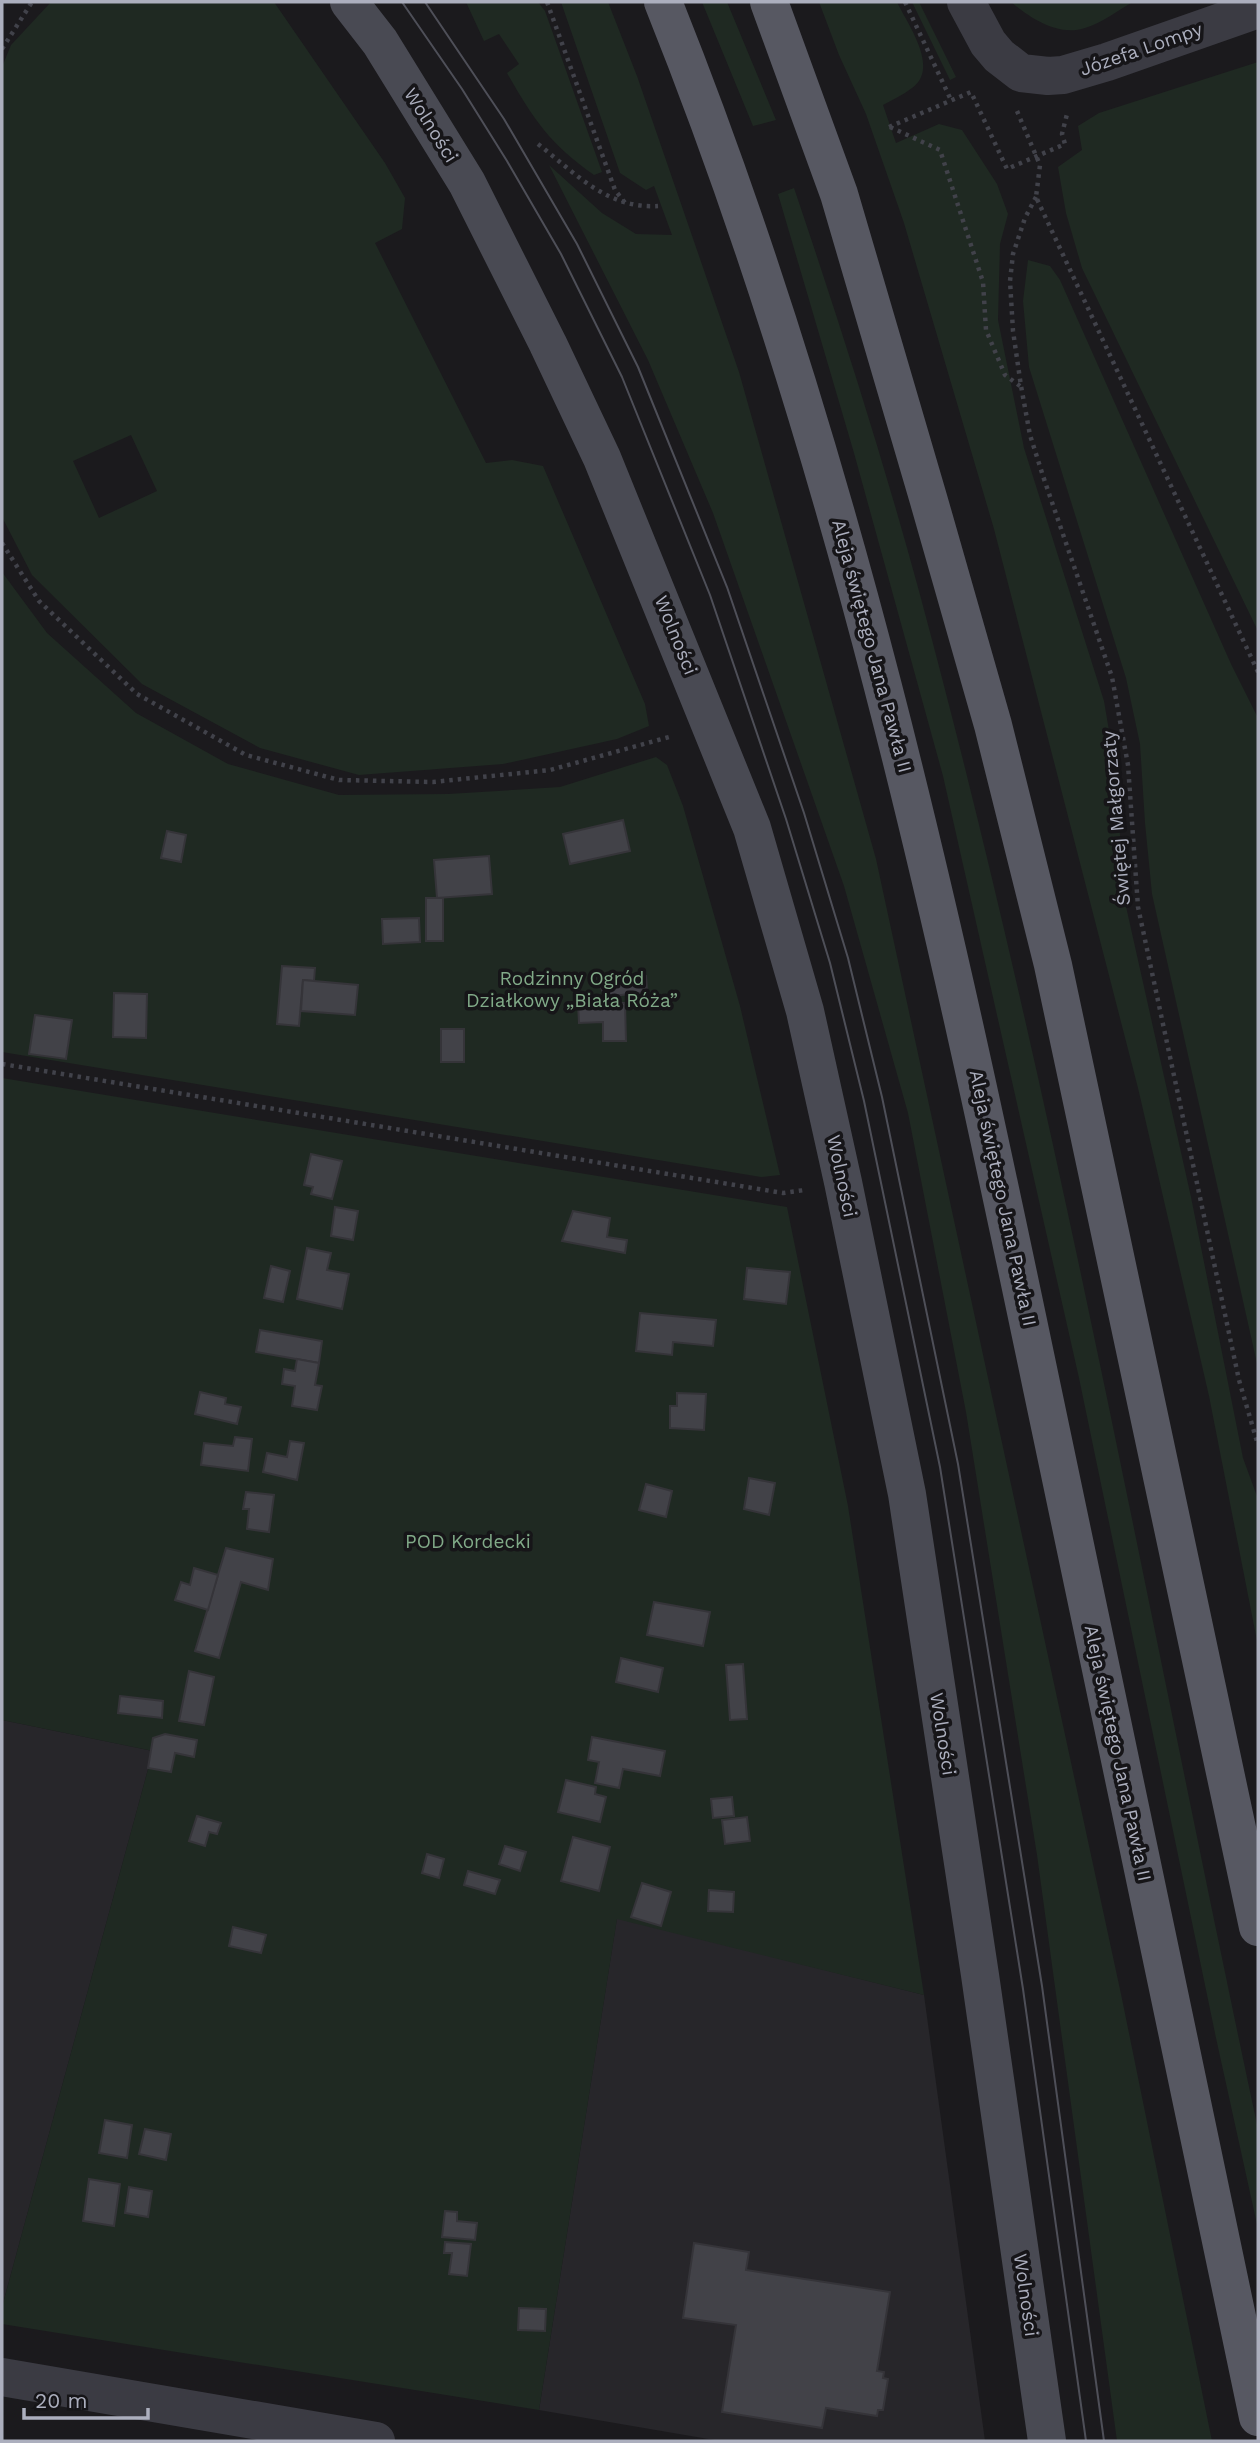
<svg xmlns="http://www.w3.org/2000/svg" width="1260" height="2443" font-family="'Work Sans',sans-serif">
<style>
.built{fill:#27262a}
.green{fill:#1f2922;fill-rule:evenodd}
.building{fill:#424248;stroke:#353439;stroke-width:2}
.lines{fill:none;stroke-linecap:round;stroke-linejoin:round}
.path{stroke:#41424a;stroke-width:4.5;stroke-dasharray:3.5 5;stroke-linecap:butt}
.street{stroke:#3b3b43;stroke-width:38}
.secondary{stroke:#494a53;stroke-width:38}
.primary{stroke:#575862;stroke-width:38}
.tram{stroke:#4e4f58;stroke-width:2}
.labels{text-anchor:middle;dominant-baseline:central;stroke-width:7;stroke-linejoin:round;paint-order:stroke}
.street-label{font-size:19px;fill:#acafbe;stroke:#161518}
.park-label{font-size:19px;fill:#81aa88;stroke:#161518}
</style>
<rect width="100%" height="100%" fill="#1b1a1d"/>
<!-- built -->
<g class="built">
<path d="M 2,1720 L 153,1751 L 2,2307 Z"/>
<path d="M 617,1918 L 924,1995 L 985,2441 L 720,2441 L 539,2410 Z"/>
</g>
<!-- green -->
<g class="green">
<path d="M 51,2 L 274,2 L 385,163 L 405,198 L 402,229 L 375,243 L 486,463 L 512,460 L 543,466 L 645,704 L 649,726 L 617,739 L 503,764 L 359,775 L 260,748 L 142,684 L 32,575 L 2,517 L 2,67 L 11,45 ZM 131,435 L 157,491 L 99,518 L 73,461 Z"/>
<path d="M 466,2 L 538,2 L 545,11 L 602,172 L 594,175 C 549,143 534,120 507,73 L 519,64 L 499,34 L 484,41 Z"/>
<path d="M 561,2 L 608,2 L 637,76 L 739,372 L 876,859 L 1121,1994 L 1212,2441 L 1117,2441 L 1037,1855 L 966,1412 L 908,1113 L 844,886 L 713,513 L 648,360 L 549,165 L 602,213 L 636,234 L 672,235 L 654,186 L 646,190 L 620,173 Z"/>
<path d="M 702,2 L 727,2 L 776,120 L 753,126 Z"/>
<path d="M 819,2 L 897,2 C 908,25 940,68 912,88 C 903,95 892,100 883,105 L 896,143 L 939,124 L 962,130 L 997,184 L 1008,214 L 1000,244 L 998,320 L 1024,448 L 1104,701 L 1117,778 L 1123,893 L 1191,1197 L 1243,1458 L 1258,1499 L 1258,1646 L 1209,1396 L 1138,1088 L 994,529 L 904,223 L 866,114 L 839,55 Z"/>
<path d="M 912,2 L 919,2 L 956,77 L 950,80 Z"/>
<path d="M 1011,2 L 1133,2 C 1118,10 1102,23 1085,28 C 1058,37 1030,18 1011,2 Z"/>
<path d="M 1258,62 L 1258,631 L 1082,268 L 1066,213 L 1058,167 L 1082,150 L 1078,126 L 1099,113 Z"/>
<path d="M 794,188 C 839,321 882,455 919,591 C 1056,1098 1148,1616 1258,2129 L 1258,2229 L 1216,2038 L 1079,1378 L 943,776 L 854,453 L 778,194 Z"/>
<path d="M 1028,260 L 1050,266 L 1060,280 L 1231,664 L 1258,718 L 1258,1368 L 1152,894 L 1145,823 L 1140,744 L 1126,678 L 1029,367 L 1023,301 Z"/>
<path d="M 2,572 L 47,633 L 136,713 L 228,764 L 339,795 L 448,794 L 560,787 L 656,757 L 667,765 L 683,806 L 740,1006 L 780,1175 L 761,1177 L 2,1052 Z"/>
<path d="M 2,1078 L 787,1207 L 848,1506 L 924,1995 L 617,1919 L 539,2410 L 2,2324 L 2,2307 L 153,1751 L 2,1720 Z"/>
</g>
<!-- building -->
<g class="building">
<path d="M 623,820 L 630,851 L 570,864 L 563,834 Z"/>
<path d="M 167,831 L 186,835 L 181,862 L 161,858 Z"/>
<path d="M 489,856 L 492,894 L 437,898 L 434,860 Z"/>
<rect x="426" y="898" width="17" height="43"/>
<path d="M 419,918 L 420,942 L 383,944 L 382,919 Z"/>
<path d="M 282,966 L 315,968 L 314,981 L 303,980 L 299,1026 L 277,1024 Z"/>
<path d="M 646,976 L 647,992 L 604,997 L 599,980 Z"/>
<path d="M 303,980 L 358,985 L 355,1015 L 301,1011 Z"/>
<path d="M 114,993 L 147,994 L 146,1038 L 113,1037 Z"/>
<path d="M 578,1003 L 625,1003 L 626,1041 L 603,1041 L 603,1022 L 579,1023 Z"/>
<path d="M 35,1015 L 72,1020 L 66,1059 L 29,1054 Z"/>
<rect x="441" y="1029" width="23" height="33"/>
<path d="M 311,1154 L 342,1161 L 332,1199 L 311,1194 L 313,1187 L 304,1185 Z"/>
<path d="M 335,1207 L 358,1211 L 353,1240 L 331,1236 Z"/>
<path d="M 573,1211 L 610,1218 L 607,1237 L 627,1240 L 625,1253 L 562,1241 Z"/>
<path d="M 307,1248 L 331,1253 L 327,1270 L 349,1274 L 342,1309 L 297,1299 Z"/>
<path d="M 271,1266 L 290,1271 L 283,1302 L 264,1298 Z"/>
<path d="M 747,1268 L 790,1272 L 786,1304 L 744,1299 Z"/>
<path d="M 640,1313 L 716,1320 L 713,1346 L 673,1342 L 672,1355 L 636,1351 Z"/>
<path d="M 260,1330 L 322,1341 L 319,1363 L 256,1352 Z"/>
<path d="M 297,1359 L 319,1363 L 315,1385 L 322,1386 L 317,1410 L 292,1406 L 295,1386 L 282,1384 L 284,1369 L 295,1371 Z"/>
<path d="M 200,1392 L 226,1398 L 225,1404 L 241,1407 L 237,1424 L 195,1414 Z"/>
<path d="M 677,1393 L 706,1394 L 704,1430 L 670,1428 L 670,1406 L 677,1406 Z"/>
<path d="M 235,1437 L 252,1439 L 248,1471 L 201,1465 L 204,1443 L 233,1446 Z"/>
<path d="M 290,1441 L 304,1443 L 297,1480 L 263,1472 L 267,1453 L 287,1457 Z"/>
<path d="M 749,1478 L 775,1483 L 769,1515 L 744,1509 Z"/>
<path d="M 646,1484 L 672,1491 L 666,1517 L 639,1510 Z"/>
<path d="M 246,1492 L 274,1495 L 269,1532 L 247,1529 L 249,1509 L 243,1509 Z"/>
<path d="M 226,1548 L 273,1559 L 268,1590 L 241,1582 L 219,1658 L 195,1651 Z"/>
<path d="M 194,1568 L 218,1575 L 208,1610 L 175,1600 L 181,1582 L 190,1585 Z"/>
<path d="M 654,1602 L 710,1612 L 703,1646 L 647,1635 Z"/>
<path d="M 621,1658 L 663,1668 L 658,1692 L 616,1682 Z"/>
<path d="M 743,1664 L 747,1719 L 730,1720 L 726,1665 Z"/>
<path d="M 189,1671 L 214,1677 L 204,1725 L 179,1721 Z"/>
<path d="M 120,1696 L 163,1701 L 162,1718 L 118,1713 Z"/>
<path d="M 165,1734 L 197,1740 L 194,1757 L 175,1753 L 171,1772 L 148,1768 L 153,1738 Z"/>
<path d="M 592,1737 L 665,1751 L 660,1776 L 623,1769 L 619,1788 L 595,1783 L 599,1762 L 588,1760 Z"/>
<path d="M 566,1780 L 596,1787 L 595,1794 L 606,1797 L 600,1822 L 558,1812 Z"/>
<path d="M 732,1797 L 734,1816 L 713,1818 L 711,1799 Z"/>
<path d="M 197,1816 L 221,1823 L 217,1834 L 209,1832 L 205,1846 L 189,1841 Z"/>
<path d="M 747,1817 L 750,1841 L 725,1844 L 722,1820 Z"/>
<path d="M 573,1837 L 610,1847 L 599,1891 L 561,1881 Z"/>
<path d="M 505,1846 L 526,1852 L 520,1871 L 499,1864 Z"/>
<path d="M 427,1854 L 444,1859 L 439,1878 L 422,1873 Z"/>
<path d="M 468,1871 L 500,1880 L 495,1894 L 464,1885 Z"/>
<path d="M 642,1883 L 671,1892 L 661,1926 L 631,1917 Z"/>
<path d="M 709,1890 L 734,1892 L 733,1912 L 708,1911 Z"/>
<path d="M 233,1927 L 266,1935 L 261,1953 L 229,1946 Z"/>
<path d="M 105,2120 L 132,2125 L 127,2158 L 99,2153 Z"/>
<path d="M 145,2129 L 171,2134 L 166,2160 L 139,2154 Z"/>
<path d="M 89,2179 L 120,2184 L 114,2226 L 83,2221 Z"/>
<path d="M 129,2187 L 152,2191 L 148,2217 L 125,2213 Z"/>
<path d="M 445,2211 L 457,2212 L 457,2221 L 477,2223 L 475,2240 L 442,2237 Z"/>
<path d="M 445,2242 L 471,2244 L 467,2276 L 449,2274 L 452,2253 L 444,2253 Z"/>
<path d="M 694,2243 L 749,2252 L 746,2270 L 890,2292 L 877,2371 L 884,2372 L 883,2378 L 888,2379 L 883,2410 L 878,2410 L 877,2416 L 826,2408 L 822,2428 L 722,2412 L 736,2325 L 683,2318 Z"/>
<path d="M 519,2308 L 546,2309 L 545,2331 L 518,2330 Z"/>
</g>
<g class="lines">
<!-- path -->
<g class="path">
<path d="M 547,2 L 615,190 L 625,203"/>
<path d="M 905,2 L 951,100"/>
<path d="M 2,49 L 32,2"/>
<path d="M 1017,111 L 1040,165 L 1036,197 L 1258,672"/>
<path d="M 889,127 L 971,92 L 1007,169 L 1065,144 L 1062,134 L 1067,114"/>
<path d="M 890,127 L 940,150 L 983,282 L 986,330 L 1005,375 L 1020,386"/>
<path d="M 538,144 C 575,173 607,209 658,206"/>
<path d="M 1036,197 L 1025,218 L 1013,254 L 1010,281 L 1013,331 L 1021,386 L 1030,435 L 1043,476 L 1112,677 L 1128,765 L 1138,907 L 1239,1380 L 1258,1445"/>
<path d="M 2,543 L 39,601 L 137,694 L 246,755 L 339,780 L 433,782 L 550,770 L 669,737"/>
<path d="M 2,1064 L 783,1193 L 805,1190"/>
</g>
<!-- street -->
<g class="street">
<path d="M 966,2 L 988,43 L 999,56 L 1021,73 L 1048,76 L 1063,75 L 1107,62 L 1258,9"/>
<path d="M 2,2377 L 376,2441"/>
</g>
<!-- secondary -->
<path class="secondary" d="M 349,2 L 380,42 L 467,183 L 548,344 L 602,458 L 752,828 L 805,1011 L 843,1182 L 907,1494 L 980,1975 L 1047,2441"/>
<!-- primary -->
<g class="primary">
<path d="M 663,2 C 842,448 944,919 1042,1388 C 1114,1731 1186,2074 1258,2417"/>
<path d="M 769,2 L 839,194 L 929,501 L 993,725 L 1053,965 L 1258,1927"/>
</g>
<!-- tram -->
<g class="tram">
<path d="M 402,2 L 462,89 L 507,161 L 561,254 L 622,377 L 710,595 L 786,819 L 830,963 L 864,1101 L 940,1467 L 1023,1989 L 1086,2441"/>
<path d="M 425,2 L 504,119 L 577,244 L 638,367 L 727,587 L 804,813 L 848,958 L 882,1097 L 958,1464 L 1042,1986 L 1104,2441"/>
</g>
</g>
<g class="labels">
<!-- street labels -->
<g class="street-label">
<text transform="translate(1141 49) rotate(-19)">Józefa Lompy</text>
<text transform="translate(431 125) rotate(58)">Wolności</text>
<text transform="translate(676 635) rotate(68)">Wolności</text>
<text transform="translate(872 646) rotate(75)">Aleja świętego Jana Pawła II</text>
<text transform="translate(1116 818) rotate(-95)">Świętej Małgorzaty</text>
<text transform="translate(842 1176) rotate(78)">Wolności</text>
<text transform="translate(1003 1198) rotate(78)">Aleja świętego Jana Pawła II</text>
<text transform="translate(943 1734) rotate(81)">Wolności</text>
<text transform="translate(1118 1753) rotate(78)">Aleja świętego Jana Pawła II</text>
<text transform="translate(1026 2295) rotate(82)">Wolności</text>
</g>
<!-- park labels -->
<g class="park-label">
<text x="572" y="978">Rodzinny Ogród<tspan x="572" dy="22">Działkowy „Biała Róża”</tspan></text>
<text x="468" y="1541">POD Kordecki</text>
</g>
</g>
<!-- border -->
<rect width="1260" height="2443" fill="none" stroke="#acafbe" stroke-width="7"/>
<!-- scale -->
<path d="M24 2408v10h124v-10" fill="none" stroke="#acafbe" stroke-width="3.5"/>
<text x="35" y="2408" font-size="21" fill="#acafbe" stroke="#161518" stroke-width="5" paint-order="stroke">20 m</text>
</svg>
